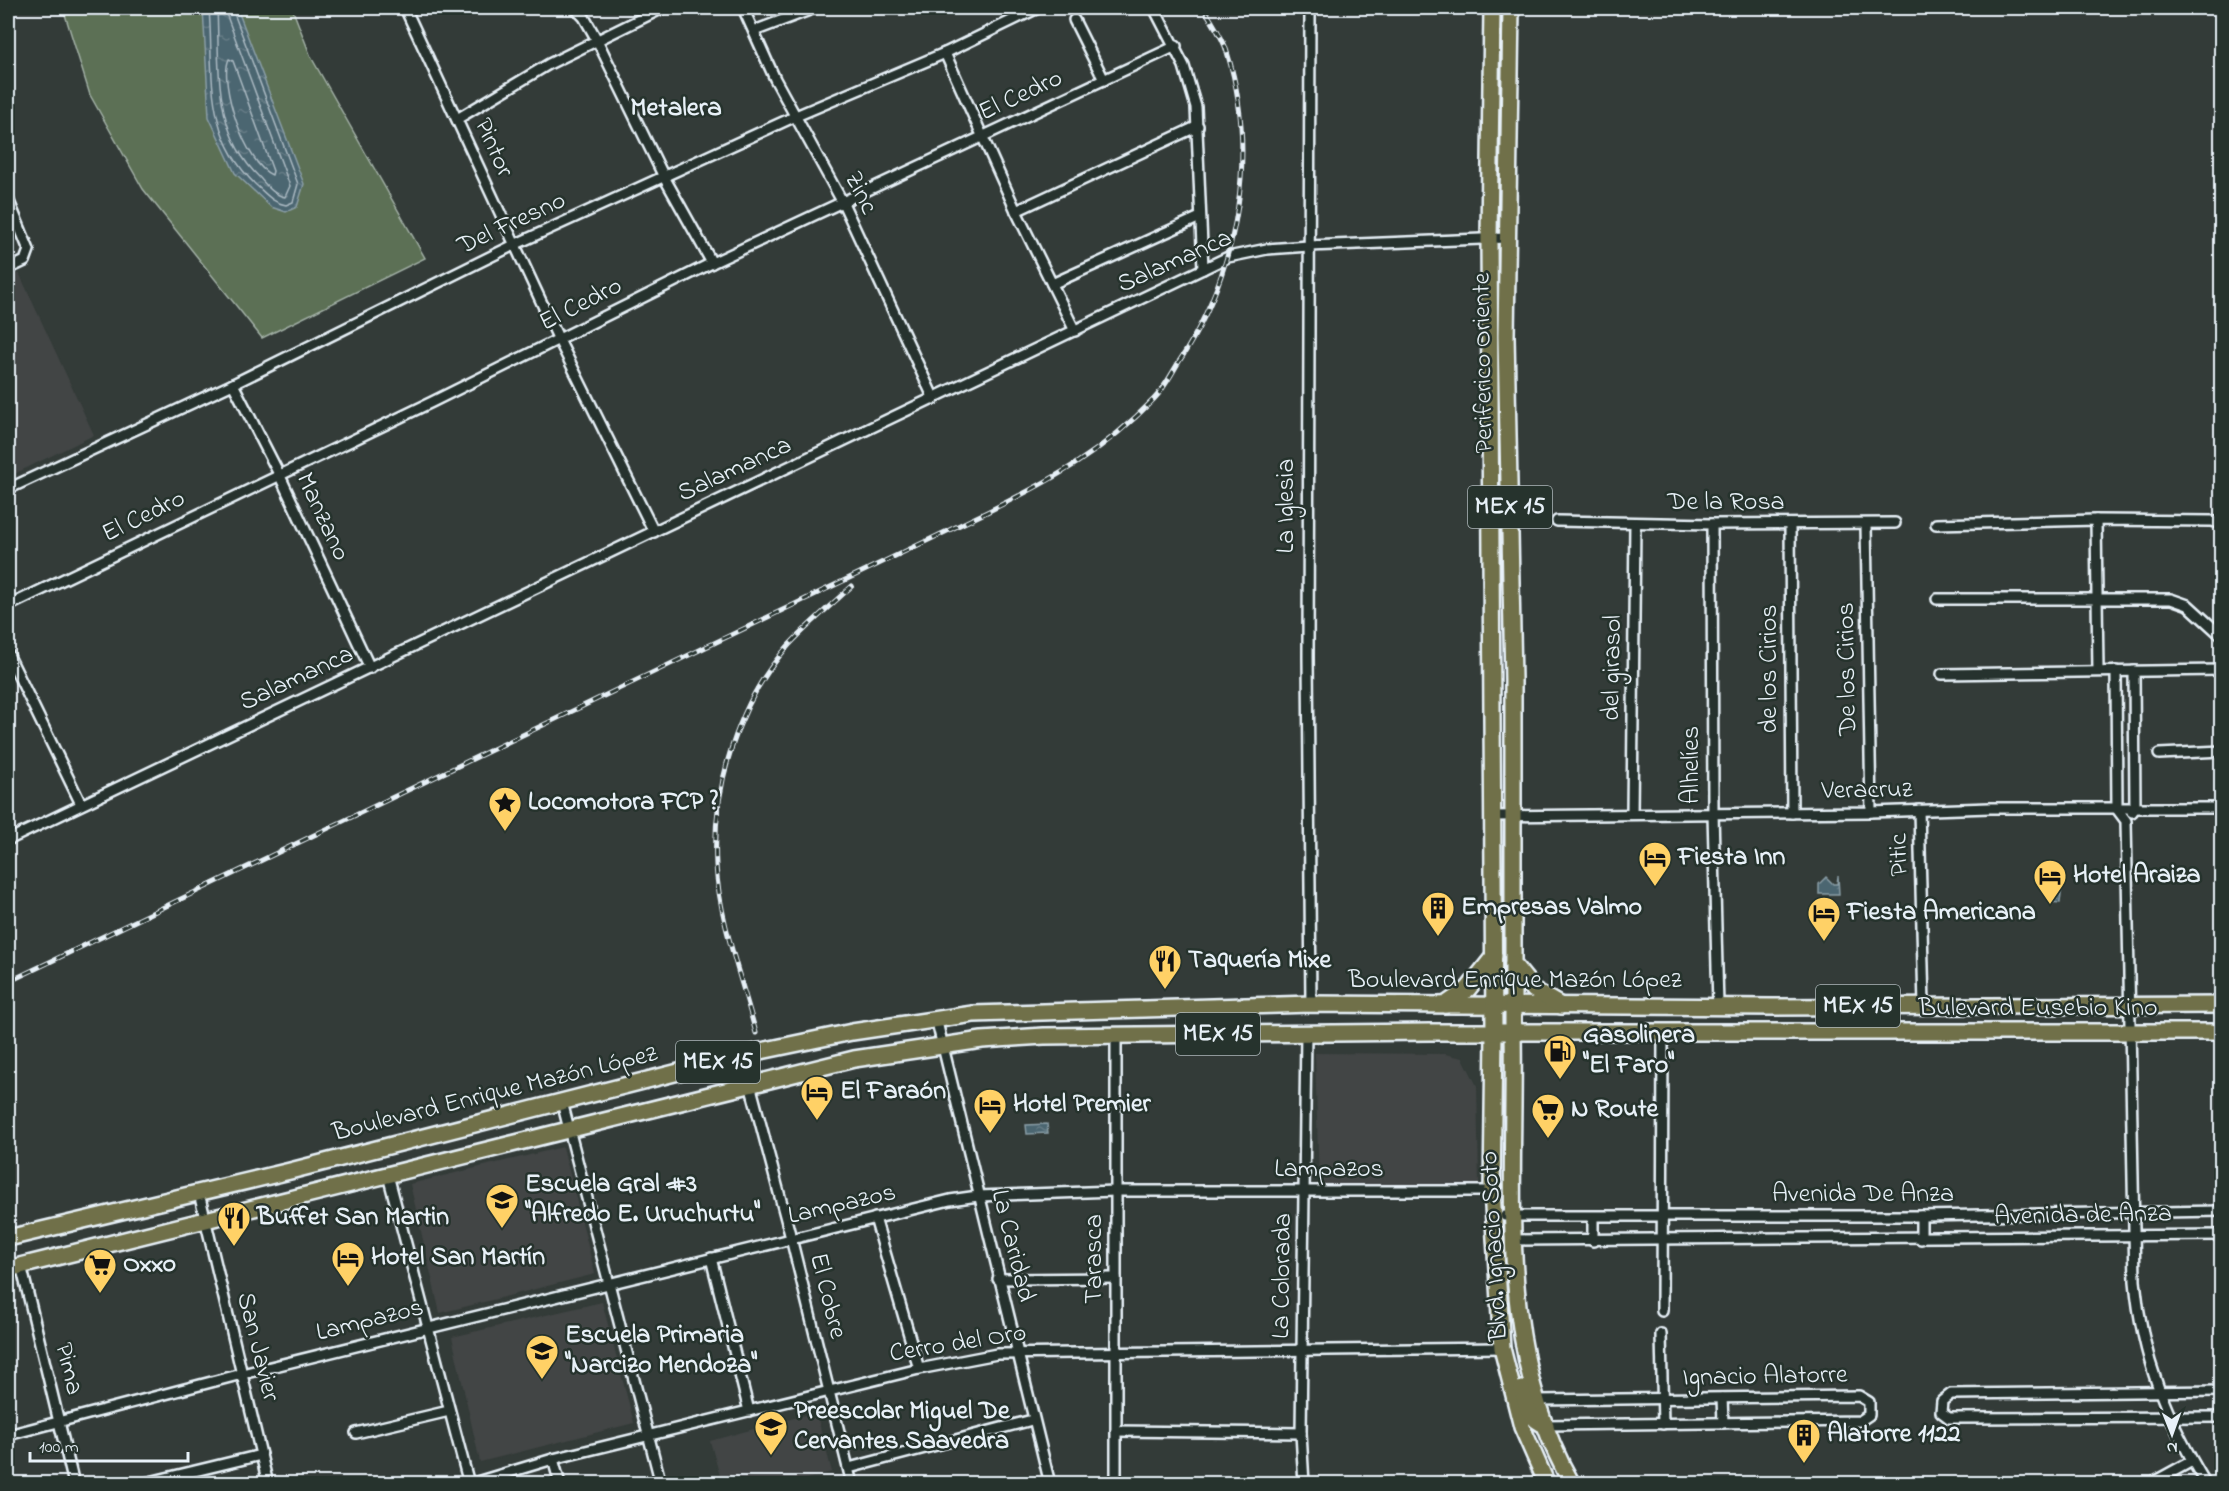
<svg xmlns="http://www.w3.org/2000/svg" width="2229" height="1491" font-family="'Indie Flower',sans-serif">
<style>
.built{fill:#424545}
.park{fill:#5c7054;stroke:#a2b0a6;stroke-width:1.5}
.water{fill:url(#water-ripples);stroke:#8a9ea7;stroke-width:1.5}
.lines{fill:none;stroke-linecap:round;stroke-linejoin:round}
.shore{stroke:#aab9c2;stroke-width:1.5}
.minor-casing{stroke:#e8f1f8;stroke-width:14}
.primary-casing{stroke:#e8f1f8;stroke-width:20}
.trunk-casing{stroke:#e8f1f8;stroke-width:20}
.minor{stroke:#26332d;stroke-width:9}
.primary{stroke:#6f704a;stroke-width:15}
.trunk{stroke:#6f704a;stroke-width:15}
.rail-casing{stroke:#e8f1f8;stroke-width:5}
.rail{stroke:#26332d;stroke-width:3;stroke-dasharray:9;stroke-linecap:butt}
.labels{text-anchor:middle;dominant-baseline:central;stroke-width:5;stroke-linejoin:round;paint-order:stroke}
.shield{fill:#26332d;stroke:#aeb8bb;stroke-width:1.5}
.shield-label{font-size:24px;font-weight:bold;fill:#e8f1f8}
.street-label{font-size:26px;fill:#e8f1f8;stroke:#26332d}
.poi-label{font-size:26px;font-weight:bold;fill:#e8f1f8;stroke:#26332d;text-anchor:start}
.neighbourhood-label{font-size:27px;font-weight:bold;fill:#e8f1f8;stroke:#26332d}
</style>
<defs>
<pattern id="water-ripples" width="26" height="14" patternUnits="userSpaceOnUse" patternTransform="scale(1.5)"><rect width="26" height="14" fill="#4c6671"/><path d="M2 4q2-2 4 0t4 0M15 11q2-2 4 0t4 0" fill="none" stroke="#667c86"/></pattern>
</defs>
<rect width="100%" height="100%" fill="#333b38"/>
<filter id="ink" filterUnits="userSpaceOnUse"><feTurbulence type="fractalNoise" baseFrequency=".0167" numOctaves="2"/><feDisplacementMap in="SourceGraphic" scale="12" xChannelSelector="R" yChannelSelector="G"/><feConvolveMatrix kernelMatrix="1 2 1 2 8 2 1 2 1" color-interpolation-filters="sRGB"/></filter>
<g filter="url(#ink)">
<!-- built -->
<g class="built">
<path d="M 19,273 L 94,435 L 8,477 L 8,278 Z"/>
<path d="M 1315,1053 L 1445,1054 L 1463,1058 L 1477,1086 L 1479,1184 L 1319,1185 Z"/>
<path d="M 563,1147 L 595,1274 L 440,1313 L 410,1184 Z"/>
<path d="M 602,1302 L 634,1423 L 480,1462 L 452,1337 Z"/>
<path d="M 816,1412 L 832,1472 L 791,1483 L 722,1483 L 710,1441 Z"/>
</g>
<!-- park -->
<path class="park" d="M 63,8 L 292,8 L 311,57 L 425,258 L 262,338 L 143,189 L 90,95 Z"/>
<!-- water -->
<g class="water">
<path d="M 203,8 L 237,8 L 304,184 L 297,207 L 286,212 L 271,207 L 235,173 L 209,117 Z"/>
<path d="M 1838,876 L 1839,894 L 1819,894 L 1819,884 L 1826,877 L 1833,884 L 1837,884 Z"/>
<path d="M 2062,883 L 2060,903 L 2050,902 L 2047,884 Z"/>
<path d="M 1047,1124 L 1048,1133 L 1027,1134 L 1026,1125 Z"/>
</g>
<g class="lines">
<!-- shore -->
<g class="shore">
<path d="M 209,8 C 214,74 203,134 256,185 C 266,194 273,203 286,205 L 293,202 L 298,184 L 232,8"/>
<path d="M 217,8 C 220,68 212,132 260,178 C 267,186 274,195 285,197 L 290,186 L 224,8"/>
<path d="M 229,59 L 233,61 L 273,171 L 272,175 C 246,165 218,83 229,59 Z"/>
</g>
<defs>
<g id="minor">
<path d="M 405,8 L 559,340 L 654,532"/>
<path d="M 575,8 L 584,17 L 597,40 L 664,177 L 712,263"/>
<path d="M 743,8 L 775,79 L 843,203 L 934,399"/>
<path d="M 1154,8 L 1184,66 L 1196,107 L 1203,269"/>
<path d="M 1310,8 L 1308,657 L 1311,1004"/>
<path d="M 1074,20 L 1104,80"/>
<path d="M 754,31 L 815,8"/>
<path d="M 945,53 L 1016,211 L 1075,331"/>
<path d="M 457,119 L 549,64 L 663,8"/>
<path d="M 8,199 L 29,250 L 25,261 L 8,269"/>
<path d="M 1016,211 L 1198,126"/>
<path d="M 1052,284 L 1200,217"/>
<path d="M 233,384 L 279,474 L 370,668"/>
<path d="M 8,489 L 233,384 L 514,245 L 796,116 L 945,53 L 1038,8"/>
<path d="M 2096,520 L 2098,671"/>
<path d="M 1557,521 L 1712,524 L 1895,523"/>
<path d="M 1712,524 L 1713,813 L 1718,1006"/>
<path d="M 1790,524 L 1792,813"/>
<path d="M 1936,524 L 2096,520 L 2212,521 L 2222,524"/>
<path d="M 1866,525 L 1871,812"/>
<path d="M 1937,599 L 2171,599 L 2188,605 L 2222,636"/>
<path d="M 8,606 L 432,402 L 712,263 L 1176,46"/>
<path d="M 8,654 L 81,804"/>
<path d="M 2116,671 L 2117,809 L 2126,821 L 2135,1281 C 2142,1358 2166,1418 2206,1484"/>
<path d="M 1942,674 L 2222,670"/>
<path d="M 2159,754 L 2222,751"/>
<path d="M 1919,810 L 1924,1006"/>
<path d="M 2132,812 L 2135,808 L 2134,671"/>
<path d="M 1632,814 L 1635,523"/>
<path d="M 1493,816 L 1871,812 L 1990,808 L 2222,808"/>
<path d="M 8,840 L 1228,257 L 1267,249 L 1309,246 L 1506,238"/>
<path d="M 936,1018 L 1050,1484"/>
<path d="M 750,1084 L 791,1238 L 852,1484"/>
<path d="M 562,1102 L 661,1484"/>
<path d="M 388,1175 L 469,1484"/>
<path d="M 199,1193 L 268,1484"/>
<path d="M 1505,1216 L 1921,1216 L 2222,1211"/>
<path d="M 1921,1216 L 1921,1239"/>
<path d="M 875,1218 L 919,1369"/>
<path d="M 1593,1218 L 1593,1241"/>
<path d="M 1514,1240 L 2222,1235"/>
<path d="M 711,1258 L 749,1411"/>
<path d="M 21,1265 L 74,1484"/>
<path d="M 998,1279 L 1116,1278"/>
<path d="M 1662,1311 L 1663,1032"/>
<path d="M 1661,1334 L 1663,1424"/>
<path d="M 2222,1391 L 1951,1394 L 1942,1401 L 1941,1412 L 1949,1418 L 2222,1417"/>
<path d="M 1722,1398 L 1723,1423"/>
<path d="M 1537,1400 L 1859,1396 L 1869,1402 L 1869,1415 L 1860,1421 L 1546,1425"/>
<path d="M 1116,1431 L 1301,1433"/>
<path d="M 356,1433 L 449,1411"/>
<path d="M 8,1435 L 242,1374 L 950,1200 L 978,1196 L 1115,1191 L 1492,1191"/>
<path d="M 553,1459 L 560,1484"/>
<path d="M 849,1468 L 1032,1420"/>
<path d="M 141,1484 L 261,1455"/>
<path d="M 470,1484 L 553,1459 L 919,1369 L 997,1354 L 1502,1348"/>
<path d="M 1116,1484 L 1116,1035"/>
<path d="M 1304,1484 L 1301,1433 L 1306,1033"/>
<path d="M 2150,1484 L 2192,1461"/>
</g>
<g id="primary">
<path d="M 1494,1033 L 1492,1191 L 1502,1348 L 1522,1427 L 1547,1484"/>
<path d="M 1513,1033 C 1516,1182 1494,1348 1572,1484"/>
<path d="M 8,1238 L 290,1171 L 761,1051 L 852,1032 L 973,1014 L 1311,1004 L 1773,1007 L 2222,1005"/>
<path d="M 8,1269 L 854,1059 L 982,1040 L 1044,1036 L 1430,1032 L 2222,1032"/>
<path d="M 1522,1389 C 1525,1404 1530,1421 1546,1425"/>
</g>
<g id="trunk">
<path d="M 1492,8 L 1489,238 L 1494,1033"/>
<path d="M 1511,8 L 1506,336 L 1513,680 L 1513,1033"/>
<path d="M 1513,964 L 1534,990 L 1561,1006"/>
<path d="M 1445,1005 L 1468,989 L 1494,956"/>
</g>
</defs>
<!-- minor casing -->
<use href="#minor" class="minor-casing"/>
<!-- primary casing -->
<use href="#primary" class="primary-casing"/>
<!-- trunk casing -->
<use href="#trunk" class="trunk-casing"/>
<!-- minor -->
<use href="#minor" class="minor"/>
<!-- primary -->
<use href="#primary" class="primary"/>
<!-- trunk -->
<use href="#trunk" class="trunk"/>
<defs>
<g id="rail">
<path d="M 8,982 L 989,511 C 1054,479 1103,452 1154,399 C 1166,387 1174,368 1184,354 C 1239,265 1258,152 1227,52 C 1223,37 1211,21 1204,8"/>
<path d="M 756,1033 C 742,980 719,919 716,865 C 712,789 737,702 789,645 C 809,624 831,605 852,586"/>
</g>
</defs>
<!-- rail casing -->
<use href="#rail" class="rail-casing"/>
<!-- rail -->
<use href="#rail" class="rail"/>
</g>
</g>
<!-- icons -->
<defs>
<symbol id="sight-pin" viewBox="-11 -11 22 30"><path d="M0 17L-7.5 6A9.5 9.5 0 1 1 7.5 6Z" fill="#ffd166" stroke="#26332d"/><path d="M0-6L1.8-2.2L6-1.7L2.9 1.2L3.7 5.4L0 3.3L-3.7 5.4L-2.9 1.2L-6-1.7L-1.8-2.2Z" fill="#111"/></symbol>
<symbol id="hotel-pin" viewBox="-11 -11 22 30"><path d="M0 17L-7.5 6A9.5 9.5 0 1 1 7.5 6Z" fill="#ffd166" stroke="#26332d"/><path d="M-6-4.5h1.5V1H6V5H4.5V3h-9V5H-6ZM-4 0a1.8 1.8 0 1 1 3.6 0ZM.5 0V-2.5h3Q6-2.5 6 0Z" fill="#111"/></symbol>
<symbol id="building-pin" viewBox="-11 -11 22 30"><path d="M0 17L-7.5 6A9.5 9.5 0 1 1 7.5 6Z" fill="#ffd166" stroke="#26332d"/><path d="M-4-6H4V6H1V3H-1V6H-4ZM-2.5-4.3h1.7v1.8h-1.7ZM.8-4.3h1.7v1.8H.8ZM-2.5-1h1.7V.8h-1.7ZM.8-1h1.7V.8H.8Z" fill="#111"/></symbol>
<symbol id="restaurant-pin" viewBox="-11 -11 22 30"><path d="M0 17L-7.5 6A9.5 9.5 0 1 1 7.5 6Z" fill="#ffd166" stroke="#26332d"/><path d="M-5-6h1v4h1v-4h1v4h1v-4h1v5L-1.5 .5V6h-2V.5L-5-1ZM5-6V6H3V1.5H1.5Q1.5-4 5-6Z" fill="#111"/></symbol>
<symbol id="fuel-pin" viewBox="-11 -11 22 30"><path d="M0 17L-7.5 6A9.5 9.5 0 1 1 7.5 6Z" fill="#ffd166" stroke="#26332d"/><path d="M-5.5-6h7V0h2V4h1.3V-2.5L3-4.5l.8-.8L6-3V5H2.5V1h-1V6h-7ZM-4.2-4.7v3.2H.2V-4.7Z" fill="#111"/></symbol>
<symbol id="supermarket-pin" viewBox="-11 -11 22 30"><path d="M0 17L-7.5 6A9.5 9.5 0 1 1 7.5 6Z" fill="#ffd166" stroke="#26332d"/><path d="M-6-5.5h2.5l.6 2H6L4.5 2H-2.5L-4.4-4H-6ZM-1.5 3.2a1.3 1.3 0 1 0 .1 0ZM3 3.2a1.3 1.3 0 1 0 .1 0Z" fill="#111"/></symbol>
<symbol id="school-pin" viewBox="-11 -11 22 30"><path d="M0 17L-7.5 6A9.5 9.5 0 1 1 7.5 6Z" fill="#ffd166" stroke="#26332d"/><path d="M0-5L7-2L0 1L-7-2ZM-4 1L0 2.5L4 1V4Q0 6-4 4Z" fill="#111"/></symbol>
</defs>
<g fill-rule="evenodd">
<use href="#sight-pin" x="486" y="784" width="38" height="52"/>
<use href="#hotel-pin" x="1636" y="839" width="38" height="52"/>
<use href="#hotel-pin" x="2031" y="857" width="38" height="52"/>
<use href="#building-pin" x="1419" y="889" width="38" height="52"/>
<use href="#hotel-pin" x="1805" y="894" width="38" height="52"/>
<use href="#restaurant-pin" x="1146" y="942" width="38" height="52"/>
<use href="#fuel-pin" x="1541" y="1032" width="38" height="52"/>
<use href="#hotel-pin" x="798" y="1073" width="38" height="52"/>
<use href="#hotel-pin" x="971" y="1086" width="38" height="52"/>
<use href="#supermarket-pin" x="1529" y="1091" width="38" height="52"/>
<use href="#school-pin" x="483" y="1181" width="38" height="52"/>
<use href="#restaurant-pin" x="215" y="1199" width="38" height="52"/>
<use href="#hotel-pin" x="329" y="1239" width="38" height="52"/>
<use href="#supermarket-pin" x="81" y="1246" width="38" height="52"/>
<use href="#school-pin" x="523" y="1332" width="38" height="52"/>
<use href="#school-pin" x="752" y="1408" width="38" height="52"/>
<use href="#building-pin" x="1785" y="1416" width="38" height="52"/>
</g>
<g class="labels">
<!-- shield labels -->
<g class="shield">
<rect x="1468" y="486" width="84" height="42" rx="4.5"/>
<rect x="1816" y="985" width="84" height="42" rx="4.5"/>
<rect x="1176" y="1013" width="84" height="42" rx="4.5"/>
<rect x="676" y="1041" width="84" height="42" rx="4.5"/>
</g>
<g class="shield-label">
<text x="1510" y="507">MEX 15</text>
<text x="1858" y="1006">MEX 15</text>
<text x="1218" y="1034">MEX 15</text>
<text x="718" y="1062">MEX 15</text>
</g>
<!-- street labels -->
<g class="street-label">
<text transform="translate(1021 96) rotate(-25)">El Cedro</text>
<text transform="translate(493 148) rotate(66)">Pintor</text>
<text transform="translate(860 193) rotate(63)">Zinc</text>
<text transform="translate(512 224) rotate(-25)">Del Fresno</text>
<text transform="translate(1175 262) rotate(-24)">Salamanca</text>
<text transform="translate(581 305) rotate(-27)">El Cedro</text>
<text transform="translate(1484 363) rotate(-91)">Periferico Oriente</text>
<text transform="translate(735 470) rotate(-25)">Salamanca</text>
<text x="1726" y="503">De la Rosa</text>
<text transform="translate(1287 506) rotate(-90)">La Iglesia</text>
<text transform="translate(144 517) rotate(-26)">El Cedro</text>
<text transform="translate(322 517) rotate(65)">Manzano</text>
<text transform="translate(1613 668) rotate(-89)">del girasol</text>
<text transform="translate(1770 669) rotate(-90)">de los Cirios</text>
<text transform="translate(1848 669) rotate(-91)">De los Cirios</text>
<text transform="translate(297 679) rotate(-25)">Salamanca</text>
<text transform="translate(1692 765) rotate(-90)">Alhelíes</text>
<text transform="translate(1867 791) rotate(-1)">Veracruz</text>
<text transform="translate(1900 855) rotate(-92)">Pitic</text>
<text x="1515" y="981">Boulevard Enrique Mazón López</text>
<text x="2038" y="1009">Bulevard Eusebio Kino</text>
<text transform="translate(495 1094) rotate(-14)">Boulevard Enrique Mazón López</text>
<text x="1329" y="1170">Lampazos</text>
<text x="1863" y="1195">Avenida De Anza</text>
<text transform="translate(842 1205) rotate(-13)">Lampazos</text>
<text transform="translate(2083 1216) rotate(-1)">Avenida de Anza</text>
<text transform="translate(1012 1246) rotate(76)">La Caridad</text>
<text transform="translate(1495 1246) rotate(-93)">Blvd. Ignacio Soto</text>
<text transform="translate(1095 1259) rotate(-90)">Tarasca</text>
<text transform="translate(1283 1276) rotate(-89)">La Colorada</text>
<text transform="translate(827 1296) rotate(76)">El Cobre</text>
<text transform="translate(370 1321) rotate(-14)">Lampazos</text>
<text transform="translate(958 1344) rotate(-9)">Cerro del Oro</text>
<text transform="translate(257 1347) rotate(76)">San Javier</text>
<text transform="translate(68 1369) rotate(76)">Pima</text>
<text transform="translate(1765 1377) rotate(-1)">Ignacio Alatorre</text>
</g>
<!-- poi labels -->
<g class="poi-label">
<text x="528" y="803">Locomotora FCP ?</text>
<text x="1678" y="858">Fiesta Inn</text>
<text x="2073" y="876">Hotel Araiza</text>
<text x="1461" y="908">Empresas Valmo</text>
<text x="1847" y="913">Fiesta Americana</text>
<text x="1188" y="961">Taquería Mixe</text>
<text x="1583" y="1036">Gasolinera<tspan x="1583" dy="30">"El Faro"</tspan></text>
<text x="840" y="1092">El Faraón</text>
<text x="1013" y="1105">Hotel Premier</text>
<text x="1571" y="1110">N Route</text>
<text x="525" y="1185">Escuela Gral #3<tspan x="525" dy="30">"Alfredo E. Uruchurtu"</tspan></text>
<text x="257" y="1218">Buffet San Martin</text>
<text x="371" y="1258">Hotel San Martín</text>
<text x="123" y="1265">Oxxo</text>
<text x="565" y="1336">Escuela Primaria<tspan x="565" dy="30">"Narcizo Mendoza"</tspan></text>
<text x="794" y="1412">Preescolar Miguel De<tspan x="794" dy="30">Cervantes Saavedra</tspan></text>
<text x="1827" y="1435">Alatorre 1122</text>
</g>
<!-- neighbourhood labels -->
<g class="neighbourhood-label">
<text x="676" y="108">Metalera</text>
</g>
</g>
<!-- margin -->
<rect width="2229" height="1491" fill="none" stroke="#26332d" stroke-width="30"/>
<rect x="15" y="15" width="2199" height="1461" fill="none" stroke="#e8f1f8" stroke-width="2" filter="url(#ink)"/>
<!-- north arrow -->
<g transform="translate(2172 1434) rotate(179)" stroke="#26332d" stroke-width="4.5" paint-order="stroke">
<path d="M0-4.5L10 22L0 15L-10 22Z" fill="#e8f1f8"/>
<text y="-9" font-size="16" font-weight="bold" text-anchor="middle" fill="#e8f1f8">N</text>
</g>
<!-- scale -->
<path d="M30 1452v9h158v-9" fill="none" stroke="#e8f1f8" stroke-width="3"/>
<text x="39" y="1452" font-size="18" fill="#e8f1f8" stroke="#26332d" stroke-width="4.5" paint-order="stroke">100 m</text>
</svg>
